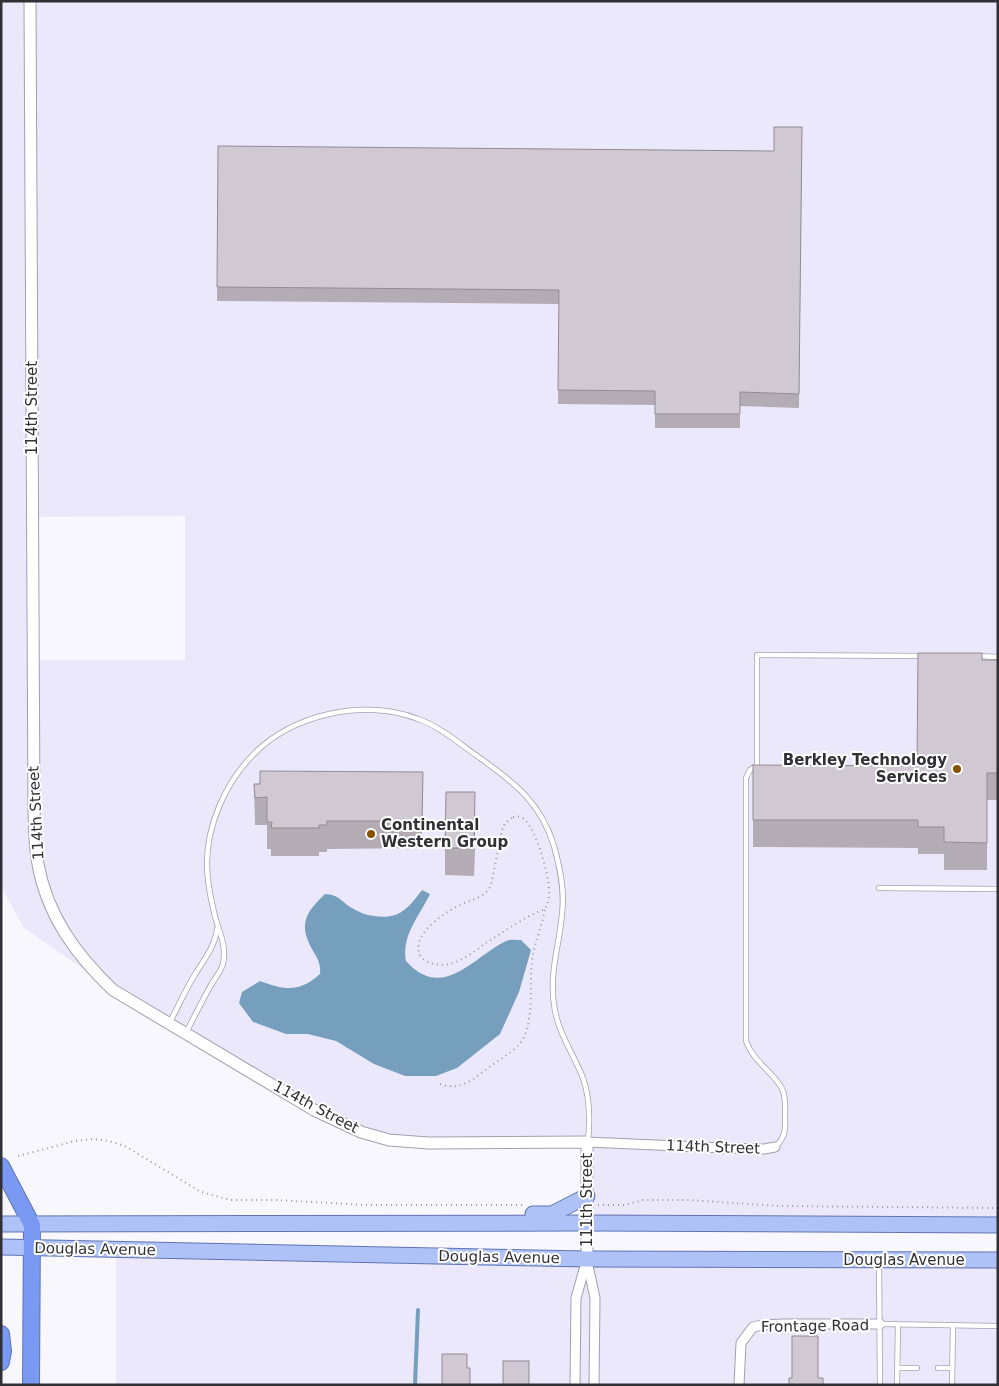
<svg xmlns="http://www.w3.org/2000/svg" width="999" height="1386" font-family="'DejaVu Sans',sans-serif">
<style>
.built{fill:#ece8fc;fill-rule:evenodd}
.water{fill:#769fbe}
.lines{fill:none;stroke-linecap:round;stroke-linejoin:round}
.stream{stroke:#769fbe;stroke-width:4}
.service-casing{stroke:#a2a0ac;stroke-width:6}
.minor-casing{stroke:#a2a0ac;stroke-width:11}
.tertiary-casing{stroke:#a2a0ac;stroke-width:13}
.primary-casing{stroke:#6074b0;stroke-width:17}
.motorway-casing{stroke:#6074b0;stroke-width:18}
.path{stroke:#9a999f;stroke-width:2;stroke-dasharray:1 4;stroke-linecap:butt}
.service{stroke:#fff;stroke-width:4.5}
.minor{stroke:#fff;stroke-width:9}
.tertiary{stroke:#fff;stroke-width:11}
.primary{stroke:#afc2f8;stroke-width:15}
.motorway{stroke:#7a99f3;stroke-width:16}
.wall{fill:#b3acb5}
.shaded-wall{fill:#928c93}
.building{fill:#d0c8d2;stroke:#928c93}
.poi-dot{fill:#885200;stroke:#fff;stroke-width:2}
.labels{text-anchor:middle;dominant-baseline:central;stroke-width:4;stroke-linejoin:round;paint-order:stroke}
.street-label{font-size:15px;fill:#313035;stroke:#fff}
.poi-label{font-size:15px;font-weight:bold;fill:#313035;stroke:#fff;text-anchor:end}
</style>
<rect width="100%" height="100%" fill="#f8f7fe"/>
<!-- built -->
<g class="built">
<path d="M 1,1 L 998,1 L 998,1225 L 587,1223 L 587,1142 L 428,1143 L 361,1132 L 113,990 L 23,927 L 1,886 ZM 185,516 L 185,660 L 33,660 L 33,517 Z"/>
<path d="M 116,1248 L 998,1260 L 998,1385 L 116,1385 Z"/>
</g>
<!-- water -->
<path class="water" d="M 422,890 L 430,894 C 420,915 401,936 406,961 C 443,1002 473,957 506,941 C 510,939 517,940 521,940 L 531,950 L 519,992 L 500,1034 L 457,1068 L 436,1076 L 405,1076 L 374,1064 L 336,1041 L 308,1034 L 286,1034 L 253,1022 L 239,1003 L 242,992 L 260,981 C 284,990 299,993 320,974 C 321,963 317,958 312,949 C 298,924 306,912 325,894 C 340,895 340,901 352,908 C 358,912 366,915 374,916 C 398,920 408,909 422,890 Z"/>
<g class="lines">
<!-- stream -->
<path class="stream" d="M 415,1385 L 418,1310"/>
<defs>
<g id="service">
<path d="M 977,656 L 998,657"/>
<path d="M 879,888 L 998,889"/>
<path d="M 170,1022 C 178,1007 185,991 194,976 C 203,961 215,947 217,929"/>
<path d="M 186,1033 C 194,1017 202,1001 211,985 C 215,978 221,971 223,964 C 227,943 218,931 214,912 C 210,896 207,880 207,863 C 207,826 225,784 251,757 C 290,714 365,698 418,719 C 441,727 461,745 480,758 C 515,783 541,803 554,846 C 560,868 565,891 562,914 C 559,949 548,974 555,1011 C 560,1036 574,1055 583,1078 C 590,1098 590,1121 588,1141"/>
<path d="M 775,1147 C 784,1139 786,1131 785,1119 C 785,1110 786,1100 783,1091 C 776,1073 754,1064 746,1041 L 746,778 L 750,770 L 757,765 L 757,655 L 924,656"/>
<path d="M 879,1261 L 880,1385"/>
<path d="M 880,1324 L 998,1326"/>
<path d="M 898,1368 L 917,1368"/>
<path d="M 938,1368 L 952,1368"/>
<path d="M 897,1385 L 898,1325"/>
<path d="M 952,1385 L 953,1326"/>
</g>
<g id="minor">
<path d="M 587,1142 L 724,1148 L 764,1149 L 775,1147"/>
<path d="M 587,1261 L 595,1298 L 594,1385"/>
<path d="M 575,1385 L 576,1298 L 587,1259"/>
<path d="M 739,1385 L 741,1343 L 753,1327 L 762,1325 L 783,1324 L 880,1324"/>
</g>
<path id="tertiary" d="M 30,1 L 34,811 C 35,829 34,847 38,864 C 47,915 76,955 113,990 L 314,1110 L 361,1132 L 389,1140 L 428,1143 L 587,1142 L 587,1259"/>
<g id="primary">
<path d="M 533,1214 L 552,1214 L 587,1196"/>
<path d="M 1,1224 L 587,1223 L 998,1225"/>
<path d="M 1,1247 L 587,1259 L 998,1260"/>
</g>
<g id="motorway">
<path d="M 1,1166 L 32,1225 L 31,1385"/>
<path d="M 1,1334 L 3,1351 L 1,1362"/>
</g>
</defs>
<!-- service casing -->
<use href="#service" class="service-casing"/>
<!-- minor casing -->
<use href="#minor" class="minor-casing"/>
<!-- tertiary casing -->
<use href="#tertiary" class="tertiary-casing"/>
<!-- primary casing -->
<use href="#primary" class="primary-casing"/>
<!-- motorway casing -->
<use href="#motorway" class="motorway-casing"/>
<!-- path -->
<g class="path">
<path d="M 513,817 C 516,817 518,816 521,817 C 535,823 549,875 549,890 C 550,897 548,903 545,909 C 524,917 505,931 486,943 C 476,950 465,959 453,963 C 438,968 414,963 419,943 C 422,928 447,911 460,905 C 472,899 485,898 491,885 L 502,830 L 505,823 Z"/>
<path d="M 440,1084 C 464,1093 478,1074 495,1063 C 506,1055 520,1048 525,1035 C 534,1012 529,985 532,961 C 534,943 542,927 545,909"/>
<path d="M 18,1156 L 75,1141 L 94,1139 L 109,1141 L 125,1146 L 201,1192 L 231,1200 L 275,1200 L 367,1205 L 524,1205"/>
<path d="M 598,1205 L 624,1205 L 643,1200 L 689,1200 L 780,1206 L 998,1208"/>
</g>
<!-- service -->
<use href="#service" class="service"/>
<!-- minor -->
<use href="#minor" class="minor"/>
<!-- tertiary -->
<use href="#tertiary" class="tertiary"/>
<!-- primary -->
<use href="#primary" class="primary"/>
<!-- motorway -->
<use href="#motorway" class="motorway"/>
</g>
<!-- wall -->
<g class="wall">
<path d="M 802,127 L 799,408 L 740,406 L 740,428 L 655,428 L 655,405 L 558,404 L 559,304 L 217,301 L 218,146 L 774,151 Z"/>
<path d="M 982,660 L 998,660 L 998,800 L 987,800 L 987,870 L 944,870 L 944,854 L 918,854 L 918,848 L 753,847 L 753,765 L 917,766 Z"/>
<path d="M 423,772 L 422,848 L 327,849 L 327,852 L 319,852 L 319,856 L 271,856 L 271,849 L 267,849 L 267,825 L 255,825 L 254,784 Z"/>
<path d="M 475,819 L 474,876 L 445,875 L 445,848 Z"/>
</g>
<!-- shaded-wall -->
<path class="shaded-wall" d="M 475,792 L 475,819 L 474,876 L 474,848 Z"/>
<!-- building -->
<g class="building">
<path d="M 774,127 L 802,127 L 799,394 L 740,392 L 740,414 L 655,414 L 655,391 L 558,390 L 559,290 L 217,287 L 218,146 L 774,151 Z"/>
<path d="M 918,653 L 982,653 L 982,660 L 998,660 L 998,773 L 987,773 L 987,843 L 944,842 L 944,827 L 918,827 L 918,820 L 753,820 L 753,765 L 917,766 Z"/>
<path d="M 260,771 L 423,772 L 422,821 L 327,821 L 327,825 L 319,825 L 319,828 L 271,828 L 272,822 L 267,822 L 267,797 L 255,798 L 254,784 L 260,784 Z"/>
<path d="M 446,792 L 475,792 L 474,848 L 445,848 Z"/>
<path d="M 792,1336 L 818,1336 L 818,1378 L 823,1378 L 823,1385 L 789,1385 L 789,1378 L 792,1378 Z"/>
<path d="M 442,1354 L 467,1354 L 467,1368 L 470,1368 L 470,1385 L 442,1385 Z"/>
<rect x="503" y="1361" width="26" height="24"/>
</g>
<!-- markers -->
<g class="poi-dot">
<circle cx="957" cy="769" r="5"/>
<circle cx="371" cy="834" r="5"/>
</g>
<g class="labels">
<!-- street labels -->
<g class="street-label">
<text transform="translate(32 408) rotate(-90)">114th Street</text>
<text transform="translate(36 813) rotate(-93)">114th Street</text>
<text transform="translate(316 1107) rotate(28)">114th Street</text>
<text transform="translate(713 1147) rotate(2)">114th Street</text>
<text transform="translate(587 1200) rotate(-90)">111th Street</text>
<text transform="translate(95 1249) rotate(1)">Douglas Avenue</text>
<text transform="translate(499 1257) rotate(1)">Douglas Avenue</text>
<text x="904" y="1260">Douglas Avenue</text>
<text transform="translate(815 1326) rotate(-1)">Frontage Road</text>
</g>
<!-- poi labels -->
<g class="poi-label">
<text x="947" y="760">Berkley Technology<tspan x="947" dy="17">Services</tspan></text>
<text x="381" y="825" text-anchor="start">Continental<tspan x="381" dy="17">Western Group</tspan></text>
</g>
</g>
<!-- border -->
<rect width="999" height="1386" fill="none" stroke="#313035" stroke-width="5"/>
</svg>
